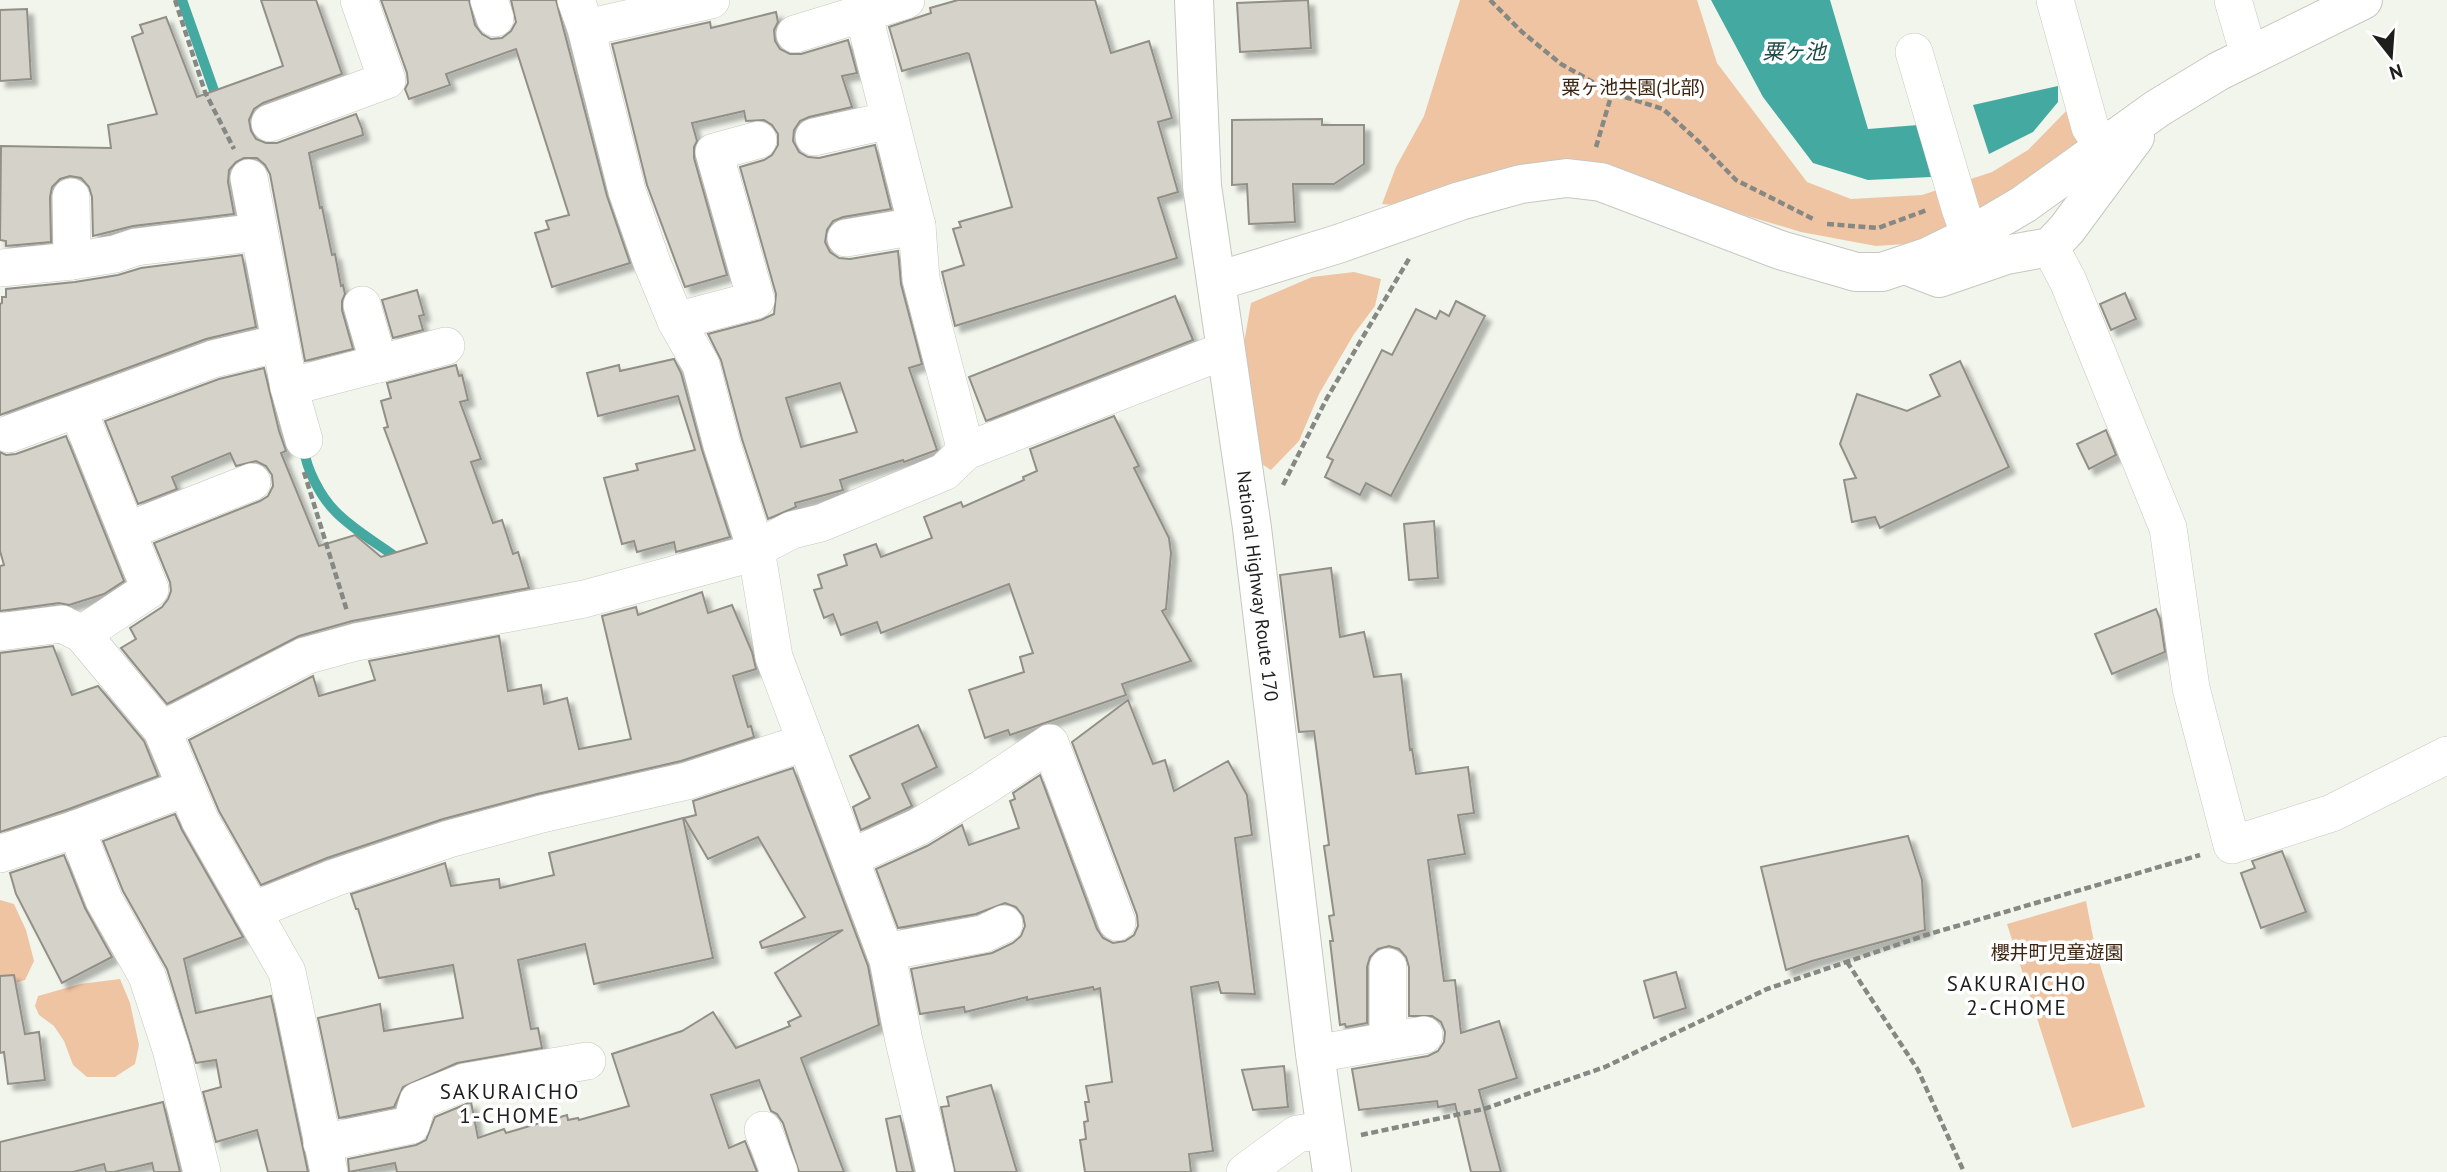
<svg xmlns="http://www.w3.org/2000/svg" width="2447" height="1172" font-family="'PT Sans','Noto Sans JP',sans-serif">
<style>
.green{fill:#efc4a3}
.water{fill:#44aaa1}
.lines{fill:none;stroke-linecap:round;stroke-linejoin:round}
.stream{stroke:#44aaa1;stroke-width:10}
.building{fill:#d5d2ca;stroke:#928f87;stroke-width:2;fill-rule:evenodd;filter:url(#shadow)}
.minor-casing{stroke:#c5c8c0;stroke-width:38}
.tertiary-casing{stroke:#c5c8c0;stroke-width:40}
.trunk-casing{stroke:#c5c8c0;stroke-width:40}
.path{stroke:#868983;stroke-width:4.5;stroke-dasharray:7 3.5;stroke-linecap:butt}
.minor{stroke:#fff;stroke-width:37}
.tertiary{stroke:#fff;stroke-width:38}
.trunk{stroke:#fff;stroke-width:38}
.labels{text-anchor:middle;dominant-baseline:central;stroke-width:7;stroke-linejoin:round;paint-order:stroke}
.park-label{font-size:19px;fill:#3e2510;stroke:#fff}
.street-label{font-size:19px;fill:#1e1f1c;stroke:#fff}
.water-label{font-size:21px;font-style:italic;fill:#1c4a45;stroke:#fff}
.neighbourhood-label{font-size:21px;letter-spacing:2px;fill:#1e1f1c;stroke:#fff}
</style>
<defs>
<filter id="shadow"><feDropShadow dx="6" dy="6" stdDeviation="2" flood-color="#0004"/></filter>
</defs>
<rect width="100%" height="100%" fill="#f1f5ec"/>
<!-- green -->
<g class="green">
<path d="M 1460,0 L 1697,0 L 1717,63 L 1807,182 L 1851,199 L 1922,195 L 1992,172 L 2028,150 L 2069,108 L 2079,141 L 2051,167 L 1920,243 L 1876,246 L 1801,232 L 1641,184 L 1408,206 L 1382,204 L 1396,167 L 1424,116 Z"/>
<path d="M 1354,272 L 1381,279 L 1375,306 L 1354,334 L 1319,394 L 1299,441 L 1271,470 L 1257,461 L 1243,348 L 1251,303 L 1312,277 Z"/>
<path d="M 0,900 L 14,904 L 26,930 L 34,961 L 25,980 L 0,987 Z"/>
<path d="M 2086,901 L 2096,952 L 2145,1107 L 2072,1128 L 2007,924 Z"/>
<path d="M 120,979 L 130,1003 L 139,1045 L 135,1064 L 115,1077 L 87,1077 L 73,1065 L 64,1041 L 54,1026 L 39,1015 L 35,1006 L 38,996 L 80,984 Z"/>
</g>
<!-- water -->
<g class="water">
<path d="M 1711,0 L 1830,0 L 1868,129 L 1918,125 L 1931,177 L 1868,180 L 1813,163 L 1763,97 Z"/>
<path d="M 2058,86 L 2058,102 L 2033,132 L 1989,154 L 1973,105 Z"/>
</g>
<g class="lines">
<!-- stream -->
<g class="stream">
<path d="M 182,0 L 218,102"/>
<path d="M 304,449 C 306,468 320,496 335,511 C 353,530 379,544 400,560"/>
</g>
</g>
<!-- building -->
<g class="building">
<path d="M 261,0 L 316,0 L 342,74 L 263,103 L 254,109 L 249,120 L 251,131 L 256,139 L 266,143 L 277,143 L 356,114 L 362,129 L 363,135 L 309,153 L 320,208 L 322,207 L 332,255 L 335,254 L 341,286 L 343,285 L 345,294 L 342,301 L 342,310 L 353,349 L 305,361 L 270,174 L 265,165 L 257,158 L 244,158 L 236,162 L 229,170 L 228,182 L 234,214 L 133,226 L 93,236 L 92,197 L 89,187 L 81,178 L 70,176 L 60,179 L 52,187 L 50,197 L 51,242 L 6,246 L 6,241 L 0,240 L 1,146 L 111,148 L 108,125 L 157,114 L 132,37 L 143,33 L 140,25 L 166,17 L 197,97 L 283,66 Z"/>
<path d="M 381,0 L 469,0 L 475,25 L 482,34 L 491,39 L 502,38 L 511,31 L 516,22 L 511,0 L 556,0 L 607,196 L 630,263 L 552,287 L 535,233 L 549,229 L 546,221 L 569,215 L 516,49 L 446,74 L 450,85 L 409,99 L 405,89 L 408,83 L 407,73 Z"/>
<path d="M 958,0 L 1095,0 L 1111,53 L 1149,41 L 1172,118 L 1158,122 L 1178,192 L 1158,198 L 1177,258 L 955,326 L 942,272 L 964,265 L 953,229 L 961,227 L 959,222 L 1012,207 L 969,54 L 967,53 L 902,71 L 889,27 L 931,13 L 930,8 Z"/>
<path d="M 1308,0 L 1311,48 L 1240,52 L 1237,3 Z"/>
<path d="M 27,9 L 31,79 L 0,81 L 0,10 Z"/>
<path d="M 776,12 L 778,22 L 774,30 L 775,41 L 780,49 L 790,54 L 801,54 L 848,40 L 857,73 L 842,76 L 852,107 L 809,117 L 800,121 L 794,130 L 793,141 L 799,152 L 808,157 L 819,158 L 875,145 L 891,209 L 843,217 L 833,221 L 827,230 L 825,242 L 830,252 L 839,258 L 850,259 L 898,251 L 901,284 L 922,364 L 909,368 L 937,450 L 904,462 L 903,460 L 840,480 L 843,490 L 795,503 L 796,507 L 768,519 L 742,439 L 721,360 L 708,334 L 761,320 L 774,314 L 776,294 L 740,167 L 764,160 L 772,155 L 778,145 L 778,134 L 772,125 L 764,120 L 746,121 L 744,111 L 692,123 L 697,141 L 694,147 L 694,158 L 727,275 L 685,287 L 647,185 L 612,44 L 710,22 L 711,28 ZM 840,383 L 857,432 L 801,447 L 786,398 Z"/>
<path d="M 1322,119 L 1322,125 L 1364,125 L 1364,164 L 1334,184 L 1293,184 L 1295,222 L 1249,224 L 1247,184 L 1232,185 L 1232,120 Z"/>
<path d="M 242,255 L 256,327 L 206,339 L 0,415 L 0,304 L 2,303 L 2,297 L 6,297 L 6,289 L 75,282 L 118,275 L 141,268 Z"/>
<path d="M 417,290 L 424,315 L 419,316 L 423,330 L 393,338 L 382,300 Z"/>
<path d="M 2125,293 L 2136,319 L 2111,330 L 2100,304 Z"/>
<path d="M 1175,296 L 1193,340 L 986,421 L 969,377 Z"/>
<path d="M 1456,301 L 1485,316 L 1391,496 L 1366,483 L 1360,495 L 1325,477 L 1333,460 L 1327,457 L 1382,350 L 1392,355 L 1416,309 L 1436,319 L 1440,311 L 1449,316 Z"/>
<path d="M 674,359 L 681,373 L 702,450 L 730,537 L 676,552 L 674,542 L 637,552 L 634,541 L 622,544 L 604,478 L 638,470 L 636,464 L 695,450 L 678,396 L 598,416 L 587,373 L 619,365 L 620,371 Z"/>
<path d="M 1960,361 L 2009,467 L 1880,528 L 1875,517 L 1852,522 L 1844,480 L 1856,478 L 1840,444 L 1857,394 L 1907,411 L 1940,396 L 1930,375 Z"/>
<path d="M 456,365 L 459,376 L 462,375 L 468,400 L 460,402 L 481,459 L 471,462 L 493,523 L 502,520 L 513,554 L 518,552 L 529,588 L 352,621 L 299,636 L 167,704 L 121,648 L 136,639 L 130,628 L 162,607 L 168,599 L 171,591 L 170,582 L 154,543 L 260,501 L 268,496 L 273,486 L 272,475 L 266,466 L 256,461 L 236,466 L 230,453 L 172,477 L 177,489 L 138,504 L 105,421 L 219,379 L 264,368 L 279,431 L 286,451 L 281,453 L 319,546 L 355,535 L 381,557 L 427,543 L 384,428 L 388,427 L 381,401 L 391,398 L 387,383 Z"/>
<path d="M 1114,416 L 1139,466 L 1134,468 L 1169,538 L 1171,553 L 1166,609 L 1162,611 L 1191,661 L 1122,684 L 1126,695 L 1010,735 L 1008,730 L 985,738 L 969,690 L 1024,672 L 1020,657 L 1033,653 L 1009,584 L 881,633 L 877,622 L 841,635 L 833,614 L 824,618 L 814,590 L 822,588 L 818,575 L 847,565 L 844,555 L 876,544 L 881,557 L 932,538 L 924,517 L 961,502 L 963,507 L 1024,480 L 1023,477 L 1037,471 L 1030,449 Z"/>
<path d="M 2106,430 L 2116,455 L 2089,469 L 2077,444 Z"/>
<path d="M 66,436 L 124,581 L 104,594 L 69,605 L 59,603 L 0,611 L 0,566 L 4,565 L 0,551 L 0,452 L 6,455 L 16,454 Z"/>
<path d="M 1434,521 L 1438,578 L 1409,580 L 1404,524 Z"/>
<path d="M 1331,568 L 1340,637 L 1364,632 L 1374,677 L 1401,674 L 1410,750 L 1412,749 L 1416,774 L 1468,767 L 1474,813 L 1458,815 L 1465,854 L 1428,860 L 1444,981 L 1455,980 L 1461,1033 L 1499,1021 L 1517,1078 L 1479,1090 L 1501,1172 L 1471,1172 L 1455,1104 L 1438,1107 L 1437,1101 L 1359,1110 L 1352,1069 L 1428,1056 L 1438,1051 L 1444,1042 L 1445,1032 L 1441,1022 L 1432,1016 L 1409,1016 L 1409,967 L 1406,957 L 1399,949 L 1389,946 L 1378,949 L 1370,957 L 1367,967 L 1367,1023 L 1346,1027 L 1345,1024 L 1340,1025 L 1330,941 L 1333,941 L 1329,916 L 1334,915 L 1324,846 L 1329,845 L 1314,731 L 1299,732 L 1280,575 Z"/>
<path d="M 702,592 L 708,613 L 732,605 L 752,652 L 756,669 L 733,676 L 748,727 L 751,726 L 754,737 L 681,761 L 537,794 L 443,819 L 327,858 L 261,885 L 219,811 L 189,740 L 313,676 L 319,696 L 375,680 L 369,661 L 499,636 L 508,691 L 541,685 L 544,704 L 567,698 L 579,749 L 631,739 L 602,616 L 636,607 L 638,615 Z"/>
<path d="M 2156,609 L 2160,619 L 2165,652 L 2112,674 L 2095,634 Z"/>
<path d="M 53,646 L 72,695 L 98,686 L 144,741 L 158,776 L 69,809 L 0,832 L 0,653 Z"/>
<path d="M 1128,700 L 1153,764 L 1165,760 L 1174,791 L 1228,761 L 1247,795 L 1252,835 L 1235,838 L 1255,994 L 1221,993 L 1218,982 L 1191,987 L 1213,1151 L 1189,1154 L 1191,1172 L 1085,1172 L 1080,1140 L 1086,1139 L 1084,1122 L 1088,1121 L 1085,1102 L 1089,1102 L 1086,1086 L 1112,1082 L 1100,988 L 1094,990 L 1093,987 L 1027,1000 L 1027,997 L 965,1012 L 964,1007 L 920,1014 L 911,969 L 992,953 L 1013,943 L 1021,936 L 1025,926 L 1023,916 L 1016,907 L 1005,903 L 976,914 L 898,928 L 876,869 L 927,846 L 962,825 L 969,845 L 1019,828 L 1010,801 L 1015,799 L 1013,793 L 1040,775 L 1097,929 L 1103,938 L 1113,943 L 1125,941 L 1134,935 L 1138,926 L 1137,915 L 1072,742 Z"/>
<path d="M 918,725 L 937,767 L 902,784 L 912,806 L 861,830 L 853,807 L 870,798 L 850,756 Z"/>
<path d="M 793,768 L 868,966 L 879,1025 L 801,1058 L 844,1172 L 799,1172 L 783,1123 L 777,1114 L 771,1111 L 759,1080 L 711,1095 L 729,1148 L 745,1141 L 757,1172 L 397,1172 L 395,1163 L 349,1172 L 348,1159 L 416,1145 L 426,1140 L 435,1117 L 471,1102 L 478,1138 L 504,1129 L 506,1133 L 567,1115 L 568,1120 L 578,1118 L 579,1120 L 629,1106 L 612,1054 L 682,1031 L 713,1012 L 736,1048 L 790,1026 L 788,1022 L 801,1016 L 775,973 L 843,930 L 762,948 L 760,942 L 805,917 L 758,837 L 708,859 L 684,818 L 696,815 L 693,801 Z"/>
<path d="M 175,814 L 182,830 L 243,937 L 184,959 L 196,1013 L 271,996 L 308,1172 L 268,1172 L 257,1130 L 216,1142 L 203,1092 L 221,1087 L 216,1060 L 196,1063 L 167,969 L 123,891 L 103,841 Z"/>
<path d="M 683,818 L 713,958 L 594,984 L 585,944 L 518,960 L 531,1029 L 538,1028 L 542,1048 L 457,1063 L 403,1087 L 394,1107 L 339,1118 L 318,1018 L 380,1004 L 384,1031 L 463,1018 L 453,965 L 379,978 L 358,909 L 356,909 L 351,894 L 445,863 L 451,886 L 499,879 L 500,888 L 554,875 L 549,853 Z"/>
<path d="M 1908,836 L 1922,880 L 1925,930 L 1812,961 L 1786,970 L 1761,867 Z"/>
<path d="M 2282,851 L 2306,912 L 2261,928 L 2241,873 L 2255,868 L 2252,861 Z"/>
<path d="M 64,855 L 85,908 L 112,957 L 62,983 L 16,894 L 10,873 Z"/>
<path d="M 1676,972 L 1686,1008 L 1654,1018 L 1644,981 Z"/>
<path d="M 14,975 L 25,1034 L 39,1032 L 45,1080 L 8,1084 L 4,1052 L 0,1053 L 0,976 Z"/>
<path d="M 1284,1066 L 1288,1107 L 1253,1110 L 1242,1070 Z"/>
<path d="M 991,1085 L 1017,1172 L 955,1172 L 941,1107 L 949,1106 L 947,1097 Z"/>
<path d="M 163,1102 L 180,1172 L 154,1172 L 152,1163 L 114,1172 L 106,1172 L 104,1164 L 73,1172 L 0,1172 L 0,1142 Z"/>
<path d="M 900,1116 L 913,1172 L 897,1172 L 886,1119 Z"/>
</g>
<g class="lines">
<defs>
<g id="minor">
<path d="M 489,0 L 495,18"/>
<path d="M 576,0 L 586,28 L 627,191 L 652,263 L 676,321 L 701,365 L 722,445 L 756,549 L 774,657 L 888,960 L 904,1041 L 935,1172"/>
<path d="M 2055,0 L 2090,127 L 2102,145"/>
<path d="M 2233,0 L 2249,55"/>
<path d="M 863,12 L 917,226 L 921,279 L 966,451"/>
<path d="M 586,28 L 711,0"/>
<path d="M 795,34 L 906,0"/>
<path d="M 1914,52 L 1960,208 L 1970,236"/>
<path d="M 270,123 L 387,80 L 359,0"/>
<path d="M 814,137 L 890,120"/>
<path d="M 249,178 L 289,387 L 304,440"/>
<path d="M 71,197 L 72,261"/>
<path d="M 846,238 L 917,226"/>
<path d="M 2050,247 L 2068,281 L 2168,528 L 2191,688 L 2232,845 L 2332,813 L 2447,755"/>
<path d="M 0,268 L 72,261 L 115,254 L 136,247 L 259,232"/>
<path d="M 362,305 L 379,364"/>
<path d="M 676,321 L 756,300 L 714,152 L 758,140"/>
<path d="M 289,387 L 446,346"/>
<path d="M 78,410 L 150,589 L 82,634"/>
<path d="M 9,434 L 213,359 L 280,343"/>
<path d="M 127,531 L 252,482"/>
<path d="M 0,632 L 62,624 L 82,634 L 162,730 L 200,820 L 287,972 L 329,1172"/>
<path d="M 162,730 L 305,656 L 356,642 L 584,599 L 742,556 L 792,530 L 821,523 L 944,472 L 966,451 L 1226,350"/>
<path d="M 76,829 L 104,900 L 147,976 L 171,1049 L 202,1172"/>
<path d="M 0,854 L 76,829 L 185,788"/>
<path d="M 850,858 L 918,827 L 981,789 L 1050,743 L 1117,922"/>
<path d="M 252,911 L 334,878 L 449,839 L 542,814 L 687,781 L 806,742"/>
<path d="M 885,952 L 983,934 L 1004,924"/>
<path d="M 1388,1041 L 1424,1035"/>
<path d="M 1315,1054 L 1388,1041 L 1388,967"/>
<path d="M 763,1130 L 779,1172"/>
<path d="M 322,1143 L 411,1125 L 418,1101 L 465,1082 L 587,1061"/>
<path d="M 1245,1172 L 1297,1134 L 1326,1130"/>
</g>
<g id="tertiary">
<path d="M 1913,268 L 1939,278 L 2006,255 L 2050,247 L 2067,229 L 2135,137"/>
<path d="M 1216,278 L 1234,276 L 1338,244 L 1460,201 L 1521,184 L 1567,178 L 1601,182 L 1780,250 L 1856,272 L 1882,272 L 1927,257 L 1970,236 L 2024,204 L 2158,108 L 2219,71 L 2363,0"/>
</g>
<path id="trunk" d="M 1194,0 L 1202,186 L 1252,528 L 1315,1054 L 1332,1172"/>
</defs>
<!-- minor casing -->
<use href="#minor" class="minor-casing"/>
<!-- tertiary casing -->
<use href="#tertiary" class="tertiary-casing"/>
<!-- trunk casing -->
<use href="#trunk" class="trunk-casing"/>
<!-- path -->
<g class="path">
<path d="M 175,0 L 205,92 L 234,149"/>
<path d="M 1490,0 L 1522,32 L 1561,64 L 1612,93 L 1663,109 L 1698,141 L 1736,180 L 1815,220"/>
<path d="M 1596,147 L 1612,93"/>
<path d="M 1827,224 L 1878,228 L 1927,210"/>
<path d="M 304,472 L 347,611"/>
<path d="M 1283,485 L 1327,398 L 1410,257"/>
<path d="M 1847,962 L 1918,1070 L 1964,1172"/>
<path d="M 1361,1135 L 1484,1109 L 1605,1067 L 1767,989 L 1926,935 L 2200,855"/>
</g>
<!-- minor -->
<use href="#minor" class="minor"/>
<!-- tertiary -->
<use href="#tertiary" class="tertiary"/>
<!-- trunk -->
<use href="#trunk" class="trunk"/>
</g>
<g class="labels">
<!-- park labels -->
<g class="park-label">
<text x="1633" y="87">粟ヶ池共園(北部)</text>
<text x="2057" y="952">櫻井町児童遊園</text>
</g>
<!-- street labels -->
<g class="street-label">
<text transform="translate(1258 586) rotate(83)">National Highway Route 170</text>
</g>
<!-- water labels -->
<g class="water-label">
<text x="1794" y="51">粟ヶ池</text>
</g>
<!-- neighbourhood labels -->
<g class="neighbourhood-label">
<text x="2017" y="983">SAKURAICHO<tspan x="2017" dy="24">2-CHOME</tspan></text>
<text x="510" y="1091">SAKURAICHO<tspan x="510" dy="24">1-CHOME</tspan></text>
</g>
</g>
<!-- north arrow -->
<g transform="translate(2391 56) rotate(163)" stroke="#ffffff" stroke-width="5" paint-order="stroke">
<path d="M0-5L12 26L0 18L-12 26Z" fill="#1e1f1c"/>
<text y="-10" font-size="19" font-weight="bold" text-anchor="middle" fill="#1e1f1c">N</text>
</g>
</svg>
